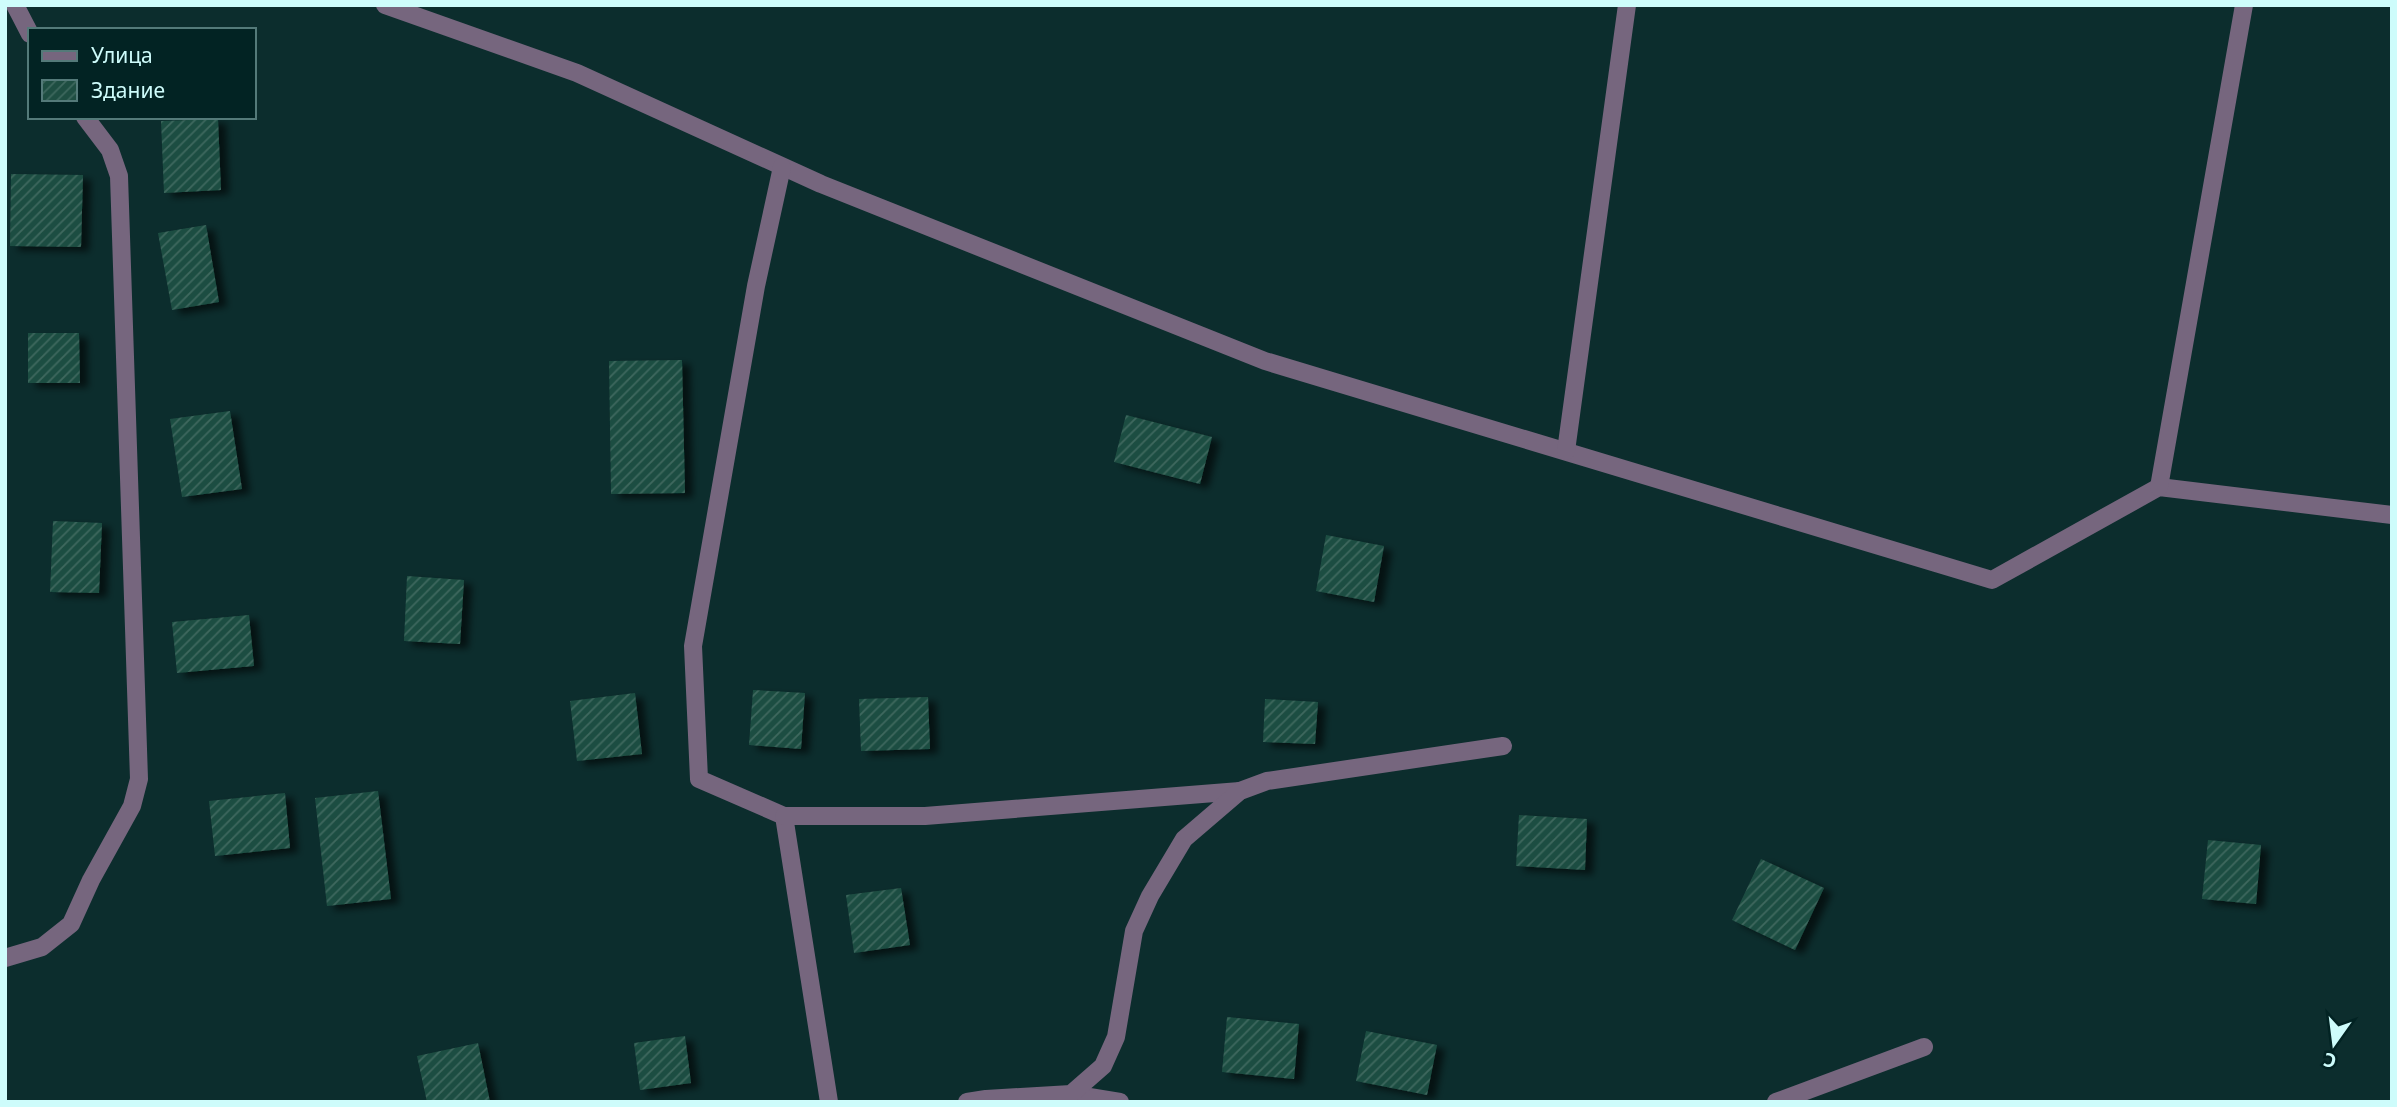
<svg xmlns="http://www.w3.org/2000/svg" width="2397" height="1107" font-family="'Noto Sans',sans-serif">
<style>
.building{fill:url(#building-hatch);filter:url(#shadow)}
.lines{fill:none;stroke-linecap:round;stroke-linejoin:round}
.lane{stroke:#76667e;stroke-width:18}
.street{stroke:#76667e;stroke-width:18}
</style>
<defs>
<pattern id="building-hatch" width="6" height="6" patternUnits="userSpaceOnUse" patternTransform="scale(1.75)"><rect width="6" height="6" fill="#1e4e42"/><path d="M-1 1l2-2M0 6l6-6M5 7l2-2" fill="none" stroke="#3e685e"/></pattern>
<filter id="shadow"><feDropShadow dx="8" dy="4.5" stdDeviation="3.5" flood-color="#0009"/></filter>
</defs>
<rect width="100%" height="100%" fill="#0c2d2d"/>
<!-- building -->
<g class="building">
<path d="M 218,119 L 221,190 L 164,193 L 161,121 Z"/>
<path d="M 11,174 L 83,175 L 81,247 L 10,246 Z"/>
<path d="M 206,225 L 219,302 L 172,310 L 158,233 Z"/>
<path d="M 28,333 L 79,333 L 80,383 L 28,383 Z"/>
<path d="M 682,360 L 685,493 L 611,494 L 609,361 Z"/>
<path d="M 230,411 L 242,489 L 182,497 L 170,419 Z"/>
<path d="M 1126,415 L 1212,437 L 1200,484 L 1114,462 Z"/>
<path d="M 53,521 L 102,523 L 99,593 L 50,592 Z"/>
<path d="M 1326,535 L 1384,546 L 1374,602 L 1316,591 Z"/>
<path d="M 407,576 L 464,580 L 460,644 L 404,641 Z"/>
<path d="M 249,615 L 254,666 L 177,673 L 172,622 Z"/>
<path d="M 753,690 L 805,693 L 801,749 L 749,745 Z"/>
<path d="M 635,693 L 642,754 L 577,761 L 570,701 Z"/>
<path d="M 928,697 L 930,749 L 861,751 L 859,699 Z"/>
<path d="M 1265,699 L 1318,702 L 1315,744 L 1263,742 Z"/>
<path d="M 378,791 L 391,899 L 327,906 L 315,798 Z"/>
<path d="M 285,793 L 290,848 L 215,856 L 209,801 Z"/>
<path d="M 1519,815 L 1587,819 L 1585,870 L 1516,866 Z"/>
<path d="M 2208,840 L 2261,845 L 2256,904 L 2202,899 Z"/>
<path d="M 1761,859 L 1824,888 L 1795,950 L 1732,920 Z"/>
<path d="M 901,888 L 910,945 L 854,953 L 846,895 Z"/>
<path d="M 1227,1017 L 1299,1024 L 1294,1079 L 1222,1072 Z"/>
<path d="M 1366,1031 L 1437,1045 L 1427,1095 L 1356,1081 Z"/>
<path d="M 685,1036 L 691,1083 L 640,1090 L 634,1043 Z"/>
<path d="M 478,1043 L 490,1102 L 427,1102 L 417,1056 Z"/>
</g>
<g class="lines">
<!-- lane -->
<g class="lane">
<path d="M 1071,1094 L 1120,1102"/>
<path d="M 1776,1102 L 1924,1047"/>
</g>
<!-- street -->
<g class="street">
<path d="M 15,5 L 30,34"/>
<path d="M 385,5 L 577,73 L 821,184 L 1265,361 L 1992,580 L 2159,487 L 2392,515"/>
<path d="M 782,167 L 756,286 L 693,646 L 699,779 L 784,816 L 829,1102"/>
<path d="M 1566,451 L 1627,5"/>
<path d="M 2159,487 L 2244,5"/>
<path d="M 784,816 L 925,816 L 1240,791"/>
<path d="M 5,958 L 42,947 L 71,924 L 91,880 L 132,806 L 139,779 L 119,176 L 110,150 L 85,117"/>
<path d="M 967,1102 L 986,1099 L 1071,1094 L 1103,1066 L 1116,1037 L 1134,931 L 1150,896 L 1184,839 L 1240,791 L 1267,781 L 1503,746"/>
</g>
</g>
<!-- border -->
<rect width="2397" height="1107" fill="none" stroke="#cefcfb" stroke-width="14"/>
<!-- legend -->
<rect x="28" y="28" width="228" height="91" fill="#022323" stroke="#547a79" stroke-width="2"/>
<rect x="42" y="51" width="35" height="10" fill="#76667e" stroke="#547a79" stroke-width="2"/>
<text x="91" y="63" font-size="21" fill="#cefcfb">Улица</text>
<rect x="42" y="80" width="35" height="21" fill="url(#building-hatch)" stroke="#547a79" stroke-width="2"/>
<text x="91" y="98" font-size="21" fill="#cefcfb">Здание</text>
<!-- north arrow -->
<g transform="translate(2334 1044) rotate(194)" stroke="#022323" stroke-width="5" paint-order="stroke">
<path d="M0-5L12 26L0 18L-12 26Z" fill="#cefcfb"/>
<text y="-10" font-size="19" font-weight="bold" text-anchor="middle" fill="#cefcfb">С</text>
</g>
</svg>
